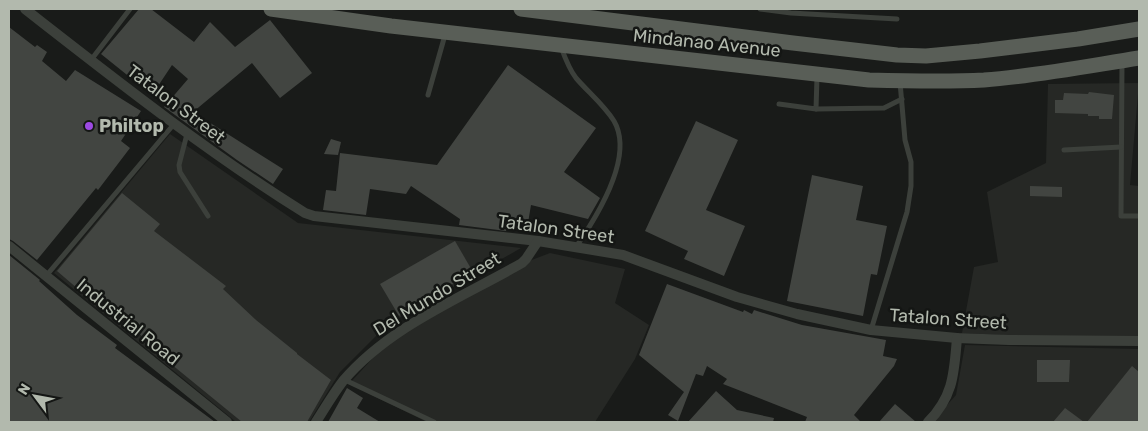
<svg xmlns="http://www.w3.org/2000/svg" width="1148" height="431" font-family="Rubik,sans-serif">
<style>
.built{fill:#262825}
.building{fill:#424541}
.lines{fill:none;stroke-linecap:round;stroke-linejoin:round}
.lane{stroke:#3c403b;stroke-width:5}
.street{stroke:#3c403b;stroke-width:10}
.primary{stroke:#595e57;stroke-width:15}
.poi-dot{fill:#9d4ae3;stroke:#141614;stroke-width:2}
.labels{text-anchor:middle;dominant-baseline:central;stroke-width:5;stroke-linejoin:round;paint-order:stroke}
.street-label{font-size:18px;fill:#b2b9ad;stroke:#141614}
.poi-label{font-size:18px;font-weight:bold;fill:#b2b9ad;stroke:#141614;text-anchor:start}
</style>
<rect width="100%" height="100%" fill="#191b19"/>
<!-- built -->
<g class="built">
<path d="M 1139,83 L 1130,185 L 1139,186 L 1139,336 L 1026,336 L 962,333 L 974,267 L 998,262 L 987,192 L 1046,163 L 1048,84 Z"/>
<path d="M 170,134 L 298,223 L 521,248 L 387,325 L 340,372 L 309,422 L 236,422 L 54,273 Z"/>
<path d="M 550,253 L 625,269 L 615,303 L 649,325 L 635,359 L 595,422 L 427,422 L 349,384 L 385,345 L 516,266 Z"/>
<path d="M 965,345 L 1139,349 L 1139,422 L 932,422 L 956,395 Z"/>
</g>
<!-- building -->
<g class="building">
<path d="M 139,9 L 151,9 L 194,42 L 210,22 L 235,47 L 270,20 L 312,73 L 280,98 L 252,63 L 193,112 L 283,169 L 273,184 L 237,160 L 164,107 L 188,79 L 172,65 L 152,95 L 101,54 Z"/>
<path d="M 9,27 L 35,47 L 37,45 L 47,52 L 42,61 L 66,81 L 75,70 L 141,111 L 121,141 L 130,148 L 98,190 L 96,188 L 37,260 L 13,241 L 9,239 Z"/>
<path d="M 508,65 L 596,128 L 564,172 L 600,198 L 588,219 L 531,205 L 527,229 L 507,226 L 506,231 L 459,225 L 460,219 L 411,186 L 406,194 L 370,189 L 366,215 L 323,210 L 326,190 L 336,191 L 340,153 L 437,165 Z"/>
<path d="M 1089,92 L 1114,95 L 1112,119 L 1099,119 L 1099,116 L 1088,116 L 1088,114 L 1055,113 L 1055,100 L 1063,100 L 1064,93 L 1088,94 Z"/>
<path d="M 696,121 L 738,140 L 706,210 L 745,226 L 724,276 L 684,259 L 688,251 L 645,231 Z"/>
<path d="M 331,139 L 341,142 L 338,155 L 324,154 Z"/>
<path d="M 812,175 L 863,186 L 856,220 L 887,226 L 877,275 L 871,274 L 863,316 L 787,301 Z"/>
<path d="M 1030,186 L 1062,187 L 1062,197 L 1030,196 Z"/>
<path d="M 122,193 L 160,224 L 154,231 L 226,286 L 223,289 L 256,320 L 297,353 L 297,354 L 331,380 L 307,422 L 242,422 L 160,355 L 100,293 L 92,301 L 57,271 Z"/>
<path d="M 455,241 L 473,272 L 399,316 L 380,284 Z"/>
<path d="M 9,255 L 40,280 L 39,281 L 77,315 L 117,345 L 115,348 L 215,422 L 9,422 Z"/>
<path d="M 667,284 L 743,312 L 744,310 L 752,314 L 754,310 L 802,325 L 886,340 L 883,356 L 897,359 L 894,366 L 854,415 L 861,422 L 805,422 L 807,417 L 723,384 L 727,379 L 707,366 L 703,376 L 696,374 L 678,421 L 668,415 L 684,392 L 639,355 Z"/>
<path d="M 1037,360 L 1070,360 L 1069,382 L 1037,382 Z"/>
<path d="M 1132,366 L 1139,372 L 1139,422 L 1087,422 Z"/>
<path d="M 347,388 L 363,398 L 357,408 L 380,422 L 328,422 Z"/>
<path d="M 716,391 L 737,410 L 774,418 L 773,422 L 688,422 Z"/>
<path d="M 895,404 L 916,422 L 879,422 Z"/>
<path d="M 1065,408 L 1084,422 L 1053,422 Z"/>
</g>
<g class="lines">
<!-- lane -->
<g class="lane">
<path d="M 760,9 L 791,13 L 897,19"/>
<path d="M 561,47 C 565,58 569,69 576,78 C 588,92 604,105 614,121 C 635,157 596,218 576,247"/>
<path d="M 91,60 L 130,9"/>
<path d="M 1122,63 L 1121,216 L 1139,216"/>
<path d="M 428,95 L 445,35"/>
<path d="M 779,104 L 816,109 L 817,77"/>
<path d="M 816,109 L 884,108 L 902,99"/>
<path d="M 187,134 L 179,165 L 180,172 L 208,216"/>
<path d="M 1064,150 L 1121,147"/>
<path d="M 46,276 L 174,124"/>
<path d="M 871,330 L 907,212 L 911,186 L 911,162 L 905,140 L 900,82"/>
<path d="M 345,380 L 434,422"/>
</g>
<!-- street -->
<g class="street">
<path d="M 25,9 C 116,80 207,152 305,213 L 314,216 L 538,241 L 623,255 L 737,297 L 797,314 L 871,330 L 957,338 L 1009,340 L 1139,341"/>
<path d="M 9,246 L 227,422"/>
<path d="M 316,422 C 325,408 333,394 343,381 C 390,326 461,298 522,263 L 526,259 L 538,241"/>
<path d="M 928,422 C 954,396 954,372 957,338"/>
</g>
<!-- primary -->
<g class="primary">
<path d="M 271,9 L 391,26 L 869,80 C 907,81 946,82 984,80 C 1036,76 1088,66 1139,58"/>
<path d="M 521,9 L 793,43 L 897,55 L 926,56 L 980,51 L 1078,39 L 1139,29"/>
</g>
</g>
<!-- markers -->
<circle class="poi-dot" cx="89" cy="126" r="5"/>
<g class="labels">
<!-- street labels -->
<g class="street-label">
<text transform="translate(707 43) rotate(6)">Mindanao Avenue</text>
<text transform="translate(176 104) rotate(37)">Tatalon Street</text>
<text transform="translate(556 229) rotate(8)">Tatalon Street</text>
<text transform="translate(437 294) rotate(-31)">Del Mundo Street</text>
<text transform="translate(948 319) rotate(4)">Tatalon Street</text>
<text transform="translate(128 322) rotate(39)">Industrial Road</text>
</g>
<!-- poi labels -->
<g class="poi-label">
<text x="99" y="126">Philtop</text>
</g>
</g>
<!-- border -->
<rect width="1148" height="431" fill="none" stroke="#b2b9ad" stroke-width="20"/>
<!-- north arrow -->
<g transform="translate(35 396) rotate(302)" stroke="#141614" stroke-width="4" paint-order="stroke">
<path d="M0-4L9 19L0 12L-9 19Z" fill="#b2b9ad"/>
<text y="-8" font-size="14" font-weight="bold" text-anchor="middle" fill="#b2b9ad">N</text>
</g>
</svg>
